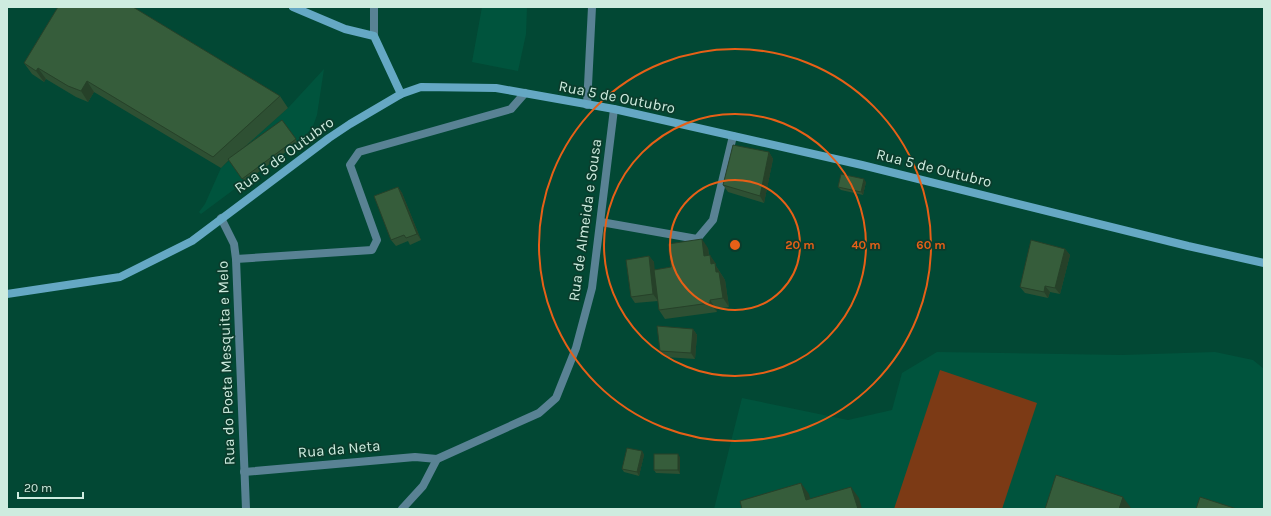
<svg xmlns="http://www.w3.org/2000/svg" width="1271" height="516" font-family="Karla,sans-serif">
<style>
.built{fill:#00543d}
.pitch{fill:#7c3a15}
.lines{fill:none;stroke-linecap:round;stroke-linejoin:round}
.street{stroke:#598294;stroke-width:8}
.secondary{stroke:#65a8c4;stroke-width:8}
.wall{fill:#2e5033}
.shaded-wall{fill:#264129}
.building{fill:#365d3b;stroke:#264129}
.ring{fill:none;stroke:#e76017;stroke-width:2}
.labels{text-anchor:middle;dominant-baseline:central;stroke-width:3.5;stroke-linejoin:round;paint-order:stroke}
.street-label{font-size:15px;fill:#ceecdf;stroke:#0b3c2c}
.centre{fill:#e76017;stroke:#0b3c2c;stroke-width:2}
.ring-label{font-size:12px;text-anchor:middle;font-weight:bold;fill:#e76017;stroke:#0b3c2c;stroke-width:3.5;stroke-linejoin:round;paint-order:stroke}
</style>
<rect width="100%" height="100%" fill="#024834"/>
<!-- built -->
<g class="built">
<path d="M 482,7 L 527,7 L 526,34 L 518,71 L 472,62 Z"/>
<path d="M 324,69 L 317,115 L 313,126 L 304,137 L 201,214 L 199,212 L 205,204 L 221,168 L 288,108 Z"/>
<path d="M 937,352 L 1122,355 L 1215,352 L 1253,360 L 1264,369 L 1264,509 L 714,509 L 742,398 L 848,420 L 892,410 L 902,373 Z"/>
</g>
<!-- pitch -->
<path class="pitch" d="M 940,370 L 1037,403 L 1002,509 L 894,509 Z"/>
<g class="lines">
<!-- street -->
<g class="street">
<path d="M 374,7 L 374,36"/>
<path d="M 587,105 L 592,7"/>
<path d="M 221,218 L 234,244 L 236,259 L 246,509"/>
<path d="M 601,222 L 697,239 L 713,220 L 733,136"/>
<path d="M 236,259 L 372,250 L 377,240 L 350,165 L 359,152 L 511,109 L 525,93"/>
<path d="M 244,472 L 415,457 L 437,459"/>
<path d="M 402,509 L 423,486 L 437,459 L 539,413 L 556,398 L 576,348 L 592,288 L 614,109"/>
</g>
<!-- secondary -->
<g class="secondary">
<path d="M 293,7 L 345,29 L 374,36 L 401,94"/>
<path d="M 7,294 L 120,277 L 192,241 L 329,138 L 350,124 L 401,94 L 421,87 L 496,88 L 614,109 L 862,165 L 1188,246 L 1264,263"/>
</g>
</g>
<!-- wall -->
<g class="wall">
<path d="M 24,63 L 280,96 L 288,108 L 240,151 L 282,120 L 298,143 L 245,182 L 229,160 L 221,168 L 94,92 L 88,102 L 76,97 L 46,79 L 44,82 L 32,74 Z"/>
<path d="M 769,152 L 773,159 L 764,203 L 728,192 L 723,185 Z"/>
<path d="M 866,182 L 863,195 L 841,190 L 838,187 Z"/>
<path d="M 398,187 L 402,193 L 421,240 L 410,245 L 408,241 L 396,246 L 391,240 Z"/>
<path d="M 708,248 L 709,255 L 716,264 L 716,266 L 725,280 L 729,307 L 716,309 L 717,312 L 665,319 L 659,310 L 658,301 L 635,303 L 631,297 L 649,256 L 654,262 L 654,270 L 671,267 Z"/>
<path d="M 1065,249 L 1070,255 L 1060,294 L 1050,292 L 1048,298 L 1025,293 L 1020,287 Z"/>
<path d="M 693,329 L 697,335 L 695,359 L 665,357 L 660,351 Z"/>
<path d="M 642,451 L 644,455 L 639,476 L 624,472 L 622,469 Z"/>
<path d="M 680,457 L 680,474 L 656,473 L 654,470 Z"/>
</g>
<!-- shaded-wall -->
<g class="shaded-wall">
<path d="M 38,68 L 46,79 L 44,82 L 36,71 Z"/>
<path d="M 87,81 L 94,92 L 88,102 L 81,91 Z"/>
<path d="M 769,152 L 773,159 L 764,203 L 760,196 Z"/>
<path d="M 864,179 L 866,182 L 863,195 L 861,192 Z"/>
<path d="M 398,187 L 402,193 L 421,240 L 417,234 Z"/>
<path d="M 702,239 L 708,248 L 710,264 L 704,256 Z"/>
<path d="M 1065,249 L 1070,255 L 1060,294 L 1055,288 Z"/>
<path d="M 710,255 L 716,264 L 716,266 L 725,280 L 729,307 L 723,298 L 711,264 Z"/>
<path d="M 649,256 L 654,262 L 658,301 L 653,294 Z"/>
<path d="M 1045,286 L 1050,292 L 1048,298 L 1044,292 Z"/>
<path d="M 710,300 L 716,309 L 717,312 L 710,303 Z"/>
<path d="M 693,329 L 697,335 L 695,359 L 691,353 Z"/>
<path d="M 642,451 L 644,455 L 639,476 L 637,472 Z"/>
<path d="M 678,454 L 680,457 L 680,474 L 678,470 Z"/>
<path d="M 801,483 L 809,494 L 813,509 L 806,500 Z"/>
<path d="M 851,487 L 859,498 L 862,509 L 858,509 Z"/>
<path d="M 1123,497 L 1131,508 L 1130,509 L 1119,509 Z"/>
</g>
<!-- building -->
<g class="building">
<path d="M 58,7 L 133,7 L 280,96 L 213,157 L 87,81 L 81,91 L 68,86 L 38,68 L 36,71 L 24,63 Z"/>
<path d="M 282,120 L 296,139 L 242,179 L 228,159 Z"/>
<path d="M 733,145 L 769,152 L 760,196 L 723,185 Z"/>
<path d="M 841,174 L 864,179 L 861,192 L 838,187 Z"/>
<path d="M 398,187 L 417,234 L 406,238 L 404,235 L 391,240 L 374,196 Z"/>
<path d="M 702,239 L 704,256 L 710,255 L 711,264 L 715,263 L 716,272 L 719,272 L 723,298 L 710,300 L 710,303 L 659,310 L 654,270 L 671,267 L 668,244 Z"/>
<path d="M 1031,240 L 1065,249 L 1055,288 L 1045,286 L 1044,292 L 1020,287 Z"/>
<path d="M 649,256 L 653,294 L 631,297 L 626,260 Z"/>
<path d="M 657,326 L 693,329 L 691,353 L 660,351 Z"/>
<path d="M 627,448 L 642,451 L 637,472 L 622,469 Z"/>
<rect x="654" y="454" width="24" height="16"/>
<path d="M 1056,475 L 1123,497 L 1119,509 L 1045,509 Z"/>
<path d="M 801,483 L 806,500 L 851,487 L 858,509 L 742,509 L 740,501 Z"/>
<path d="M 1200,497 L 1237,509 L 1196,509 Z"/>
</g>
<!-- distance rings -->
<g class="ring">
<circle cx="735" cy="245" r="65"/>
<circle cx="735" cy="245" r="131"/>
<circle cx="735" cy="245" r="196"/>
</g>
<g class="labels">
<!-- street labels -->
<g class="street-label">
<text transform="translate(617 97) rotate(11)">Rua 5 de Outubro</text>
<text transform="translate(284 155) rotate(-36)">Rua 5 de Outubro</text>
<text transform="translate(934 168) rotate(14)">Rua 5 de Outubro</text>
<text transform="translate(585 220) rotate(-82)">Rua de Almeida e Sousa</text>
<text transform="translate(226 363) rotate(-92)">Rua do Poeta Mesquita e Melo</text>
<text transform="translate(339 449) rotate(-5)">Rua da Neta</text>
</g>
</g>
<circle cx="735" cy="245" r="6" class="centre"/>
<g class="ring-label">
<text x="800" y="249">20 m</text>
<text x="866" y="249">40 m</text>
<text x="931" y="249">60 m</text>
</g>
<!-- border -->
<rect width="1271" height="516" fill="none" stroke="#ceecdf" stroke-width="16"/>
<!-- scale -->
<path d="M18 492v6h65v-6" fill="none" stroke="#ceecdf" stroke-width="2"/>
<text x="24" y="492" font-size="12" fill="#ceecdf" stroke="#0b3c2c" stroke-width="3" paint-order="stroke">20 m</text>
</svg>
